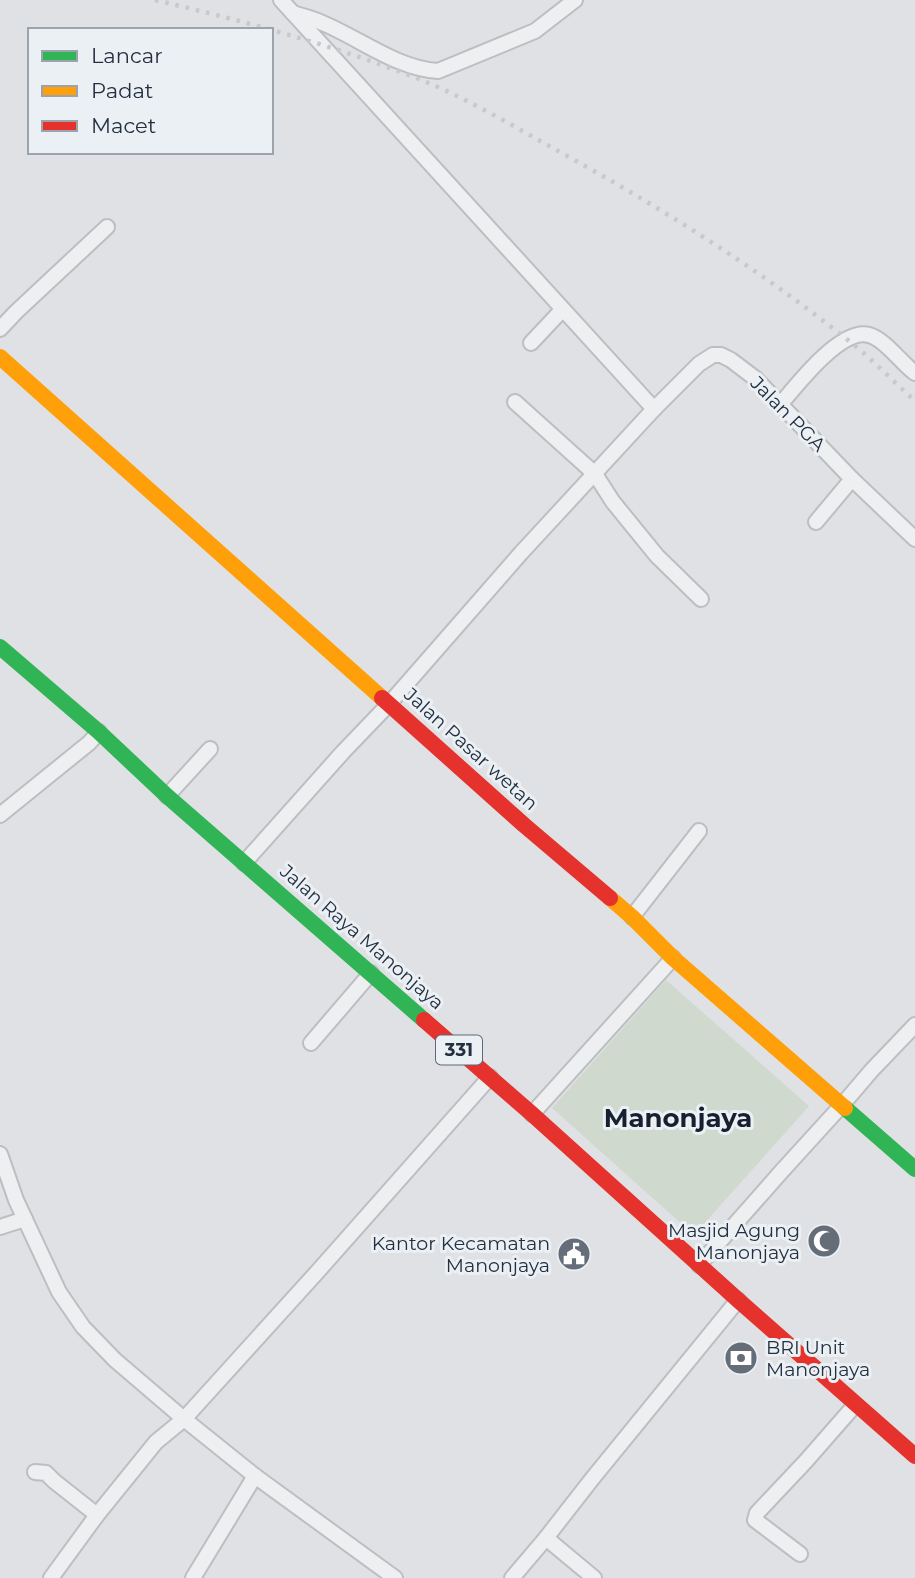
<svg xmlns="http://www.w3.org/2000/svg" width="915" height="1578" font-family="Montserrat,sans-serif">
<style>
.green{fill:#d0d9ce}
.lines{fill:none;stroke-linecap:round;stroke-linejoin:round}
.street-casing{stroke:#bcbec2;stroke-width:18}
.street{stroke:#eeeff1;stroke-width:14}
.fast{stroke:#30b455;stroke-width:16}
.slow{stroke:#ff9f0a;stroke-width:16}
.jam{stroke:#e5322d;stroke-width:16}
.rail{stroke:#c7c9cc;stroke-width:4.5;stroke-dasharray:3.5 7;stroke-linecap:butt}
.labels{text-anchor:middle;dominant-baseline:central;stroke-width:6;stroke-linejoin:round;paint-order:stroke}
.shield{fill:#ebf0f5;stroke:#606976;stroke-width:2}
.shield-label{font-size:18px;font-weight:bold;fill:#242f3f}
.street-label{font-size:19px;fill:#242f3f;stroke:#ebf0f5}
.poi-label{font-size:19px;fill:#242f3f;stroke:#ebf0f5;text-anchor:end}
.district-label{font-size:26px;font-weight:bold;fill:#17202f;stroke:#ebf0f5}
</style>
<rect width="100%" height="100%" fill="#dfe1e4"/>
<!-- green -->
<path class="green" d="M 666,980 L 809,1106 L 694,1235 L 552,1108 Z"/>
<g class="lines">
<defs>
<g id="street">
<path d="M 281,0 L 654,409"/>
<path d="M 293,13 C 302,16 311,18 320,22 C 358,37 397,69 438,71 L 535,31 L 575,0"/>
<path d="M 0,329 L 16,312 L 107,227"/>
<path d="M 531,343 L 562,310"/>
<path d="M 515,402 L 595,474 L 613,502 L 657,556 L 701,599"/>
<path d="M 779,406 C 796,386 841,327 869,335 C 886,340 901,363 915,373"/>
<path d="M 816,522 L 852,479"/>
<path d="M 167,796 L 210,749"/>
<path d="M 0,815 L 89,743 L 99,732"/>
<path d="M 244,863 L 343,752 L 389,704 L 521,553 L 654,409 L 699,364 L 713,355 L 721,355 L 731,360 L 756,379 L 852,479 L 915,539"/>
<path d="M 632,917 L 699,831"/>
<path d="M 311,1043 L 371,973"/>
<path d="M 532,1114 L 673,958"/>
<path d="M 0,1154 L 16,1200 L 59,1292 L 83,1327 L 115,1360 L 184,1419 L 255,1476 L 395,1578"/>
<path d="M 0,1227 L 25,1219"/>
<path d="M 699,1265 L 781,1172 L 842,1105 L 872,1070 L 915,1025"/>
<path d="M 35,1472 L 46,1473 L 54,1481 L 97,1515"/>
<path d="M 546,1538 L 594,1578"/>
<path d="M 800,1554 L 755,1520 L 757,1513 L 806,1461 L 855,1405"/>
<path d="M 51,1578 L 97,1515 L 156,1442 L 184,1419 L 319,1270 L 490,1077"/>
<path d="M 193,1578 L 255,1476"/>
<path d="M 512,1578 L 546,1538 L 592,1479 L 738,1300"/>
</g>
</defs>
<!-- street casing -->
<use href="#street" class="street-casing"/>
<!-- street -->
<use href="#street" class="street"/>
<!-- fast -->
<g class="fast">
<path d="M 0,647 L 99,732 L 167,796 L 424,1020"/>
<path d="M 845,1108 L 915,1169"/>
</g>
<!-- slow -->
<g class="slow">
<path d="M 0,357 L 382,698"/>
<path d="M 610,898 L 632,917 L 673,958 L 845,1108"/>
</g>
<!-- jam -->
<g class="jam">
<path d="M 382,698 L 524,825 L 610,898"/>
<path d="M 424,1020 L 532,1114 L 738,1300 L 915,1456"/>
</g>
<!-- rail -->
<path class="rail" d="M 155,0 C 244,21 333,45 419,79 C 464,97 508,123 551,147 C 653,203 752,264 844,337 C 869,356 892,380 915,401"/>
</g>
<!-- icons -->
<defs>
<symbol id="mosque-disc" viewBox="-11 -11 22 22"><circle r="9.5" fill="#656d79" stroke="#ebf0f5"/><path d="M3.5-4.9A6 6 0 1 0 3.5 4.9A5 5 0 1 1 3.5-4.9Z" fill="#fff"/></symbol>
<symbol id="civic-disc" viewBox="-11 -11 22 22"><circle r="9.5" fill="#656d79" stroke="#ebf0f5"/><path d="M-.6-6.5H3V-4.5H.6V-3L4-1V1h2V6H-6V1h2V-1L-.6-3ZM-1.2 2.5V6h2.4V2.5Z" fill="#fff"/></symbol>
<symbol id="bank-disc" viewBox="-11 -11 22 22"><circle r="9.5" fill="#656d79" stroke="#ebf0f5"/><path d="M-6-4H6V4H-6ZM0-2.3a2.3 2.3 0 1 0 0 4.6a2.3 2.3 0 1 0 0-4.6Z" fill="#fff"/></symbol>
</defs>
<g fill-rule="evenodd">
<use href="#mosque-disc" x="805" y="1222" width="38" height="38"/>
<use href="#civic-disc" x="555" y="1235" width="38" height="38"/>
<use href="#bank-disc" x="722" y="1339" width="38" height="38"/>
</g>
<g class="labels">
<!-- shield labels -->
<rect class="shield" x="436" y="1035.5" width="46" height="29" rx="5"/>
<g class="shield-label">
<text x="459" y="1050">331</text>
</g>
<!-- street labels -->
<g class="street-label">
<text transform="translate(788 414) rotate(45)">Jalan PGA</text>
<text transform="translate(471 749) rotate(42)">Jalan Pasar wetan</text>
<text transform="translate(362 937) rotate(41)">Jalan Raya Manonjaya</text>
</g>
<!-- poi labels -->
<g class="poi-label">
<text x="800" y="1230">Masjid Agung<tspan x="800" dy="22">Manonjaya</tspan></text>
<text x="550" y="1243">Kantor Kecamatan<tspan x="550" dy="22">Manonjaya</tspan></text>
<text x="766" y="1347" text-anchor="start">BRI Unit<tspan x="766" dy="22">Manonjaya</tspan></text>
</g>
<!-- district labels -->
<g class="district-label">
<text x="678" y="1118">Manonjaya</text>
</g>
</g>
<!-- legend -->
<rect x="28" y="28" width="245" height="126" fill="#ebf0f5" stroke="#9ba3ac" stroke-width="2"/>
<rect x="42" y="51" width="35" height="10" fill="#30b455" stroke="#9ba3ac" stroke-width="2"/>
<text x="91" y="63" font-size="21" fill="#242f3f">Lancar</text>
<rect x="42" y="86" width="35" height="10" fill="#ff9f0a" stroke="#9ba3ac" stroke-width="2"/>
<text x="91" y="98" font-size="21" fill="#242f3f">Padat</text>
<rect x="42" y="121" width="35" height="10" fill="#e5322d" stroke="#9ba3ac" stroke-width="2"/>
<text x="91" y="133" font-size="21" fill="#242f3f">Macet</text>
</svg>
